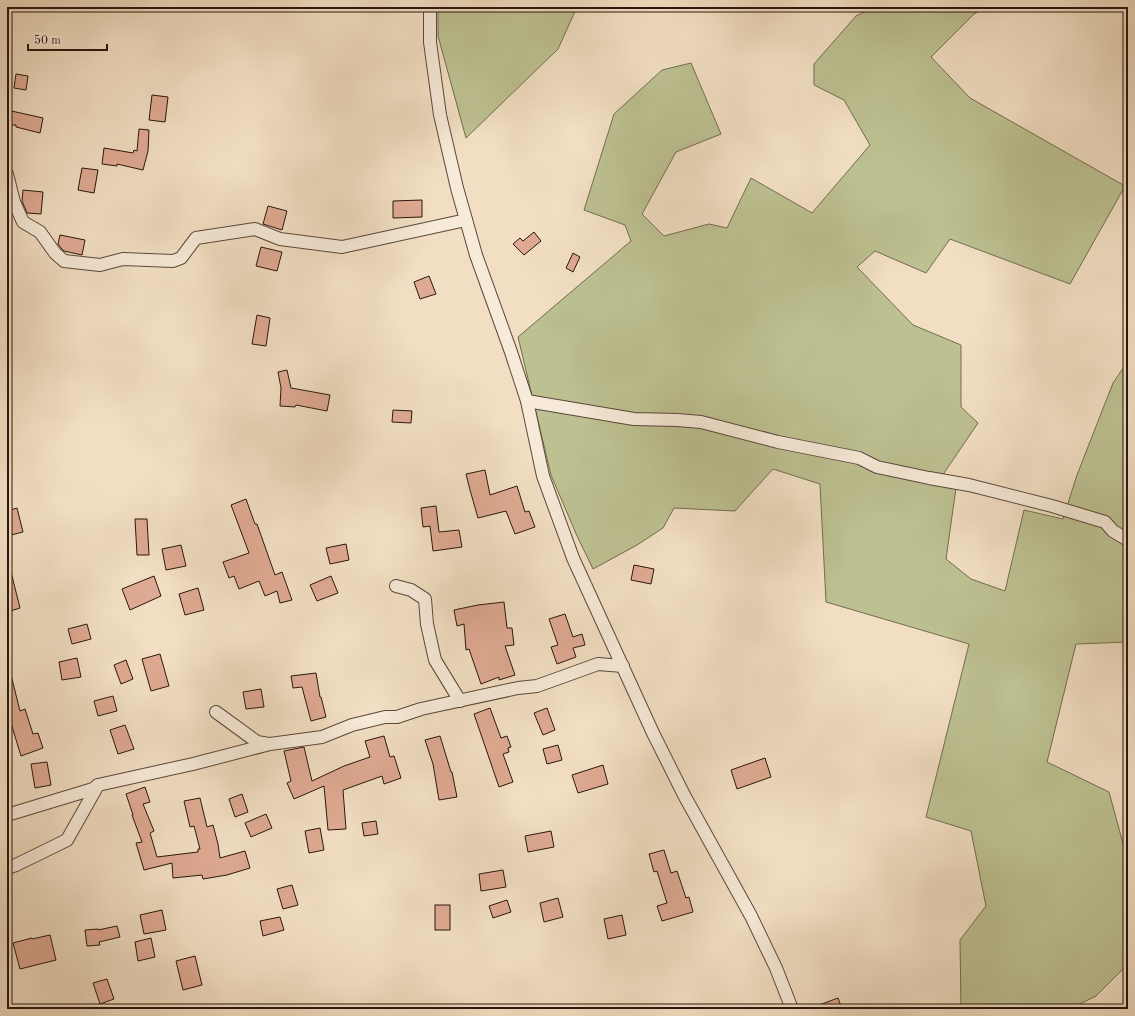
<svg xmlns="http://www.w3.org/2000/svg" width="1135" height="1016" font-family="'Old Standard TT',serif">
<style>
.green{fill:#bdc192;stroke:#736c50}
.building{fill:#dfaa93;stroke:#29160f}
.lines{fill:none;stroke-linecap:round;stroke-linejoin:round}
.minor-casing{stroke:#5b483c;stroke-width:14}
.minor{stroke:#f7ead8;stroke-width:12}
</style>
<rect width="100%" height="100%" fill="#f2dfc3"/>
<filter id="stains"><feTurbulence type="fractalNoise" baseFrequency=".005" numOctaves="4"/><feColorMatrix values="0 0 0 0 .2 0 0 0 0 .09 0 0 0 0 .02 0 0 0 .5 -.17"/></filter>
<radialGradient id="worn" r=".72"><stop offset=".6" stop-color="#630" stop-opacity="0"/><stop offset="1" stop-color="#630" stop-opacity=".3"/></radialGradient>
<!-- green -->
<g class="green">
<path d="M 438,7 L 577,7 L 558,49 L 466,138 L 438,36 Z"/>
<path d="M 875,7 L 987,7 L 974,14 L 931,57 L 970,98 L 1125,186 L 1070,284 L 950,239 L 926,273 L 875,251 L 857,267 L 913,325 L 961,345 L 961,407 L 978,423 L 942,476 L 956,488 L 946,559 L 971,579 L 1005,591 L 1024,510 L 1063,519 L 1077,475 L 1113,383 L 1128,361 L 1128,642 L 1076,644 L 1047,762 L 1109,792 L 1128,862 L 1128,964 L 1096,996 L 1070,1009 L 961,1009 L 960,940 L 986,906 L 971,831 L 926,817 L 969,644 L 826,602 L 820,484 L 773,469 L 735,511 L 674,508 L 663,528 L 637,545 L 593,569 L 577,536 L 551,475 L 518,337 L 631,241 L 625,225 L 584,210 L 614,114 L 662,70 L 691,63 L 721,134 L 676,152 L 642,214 L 664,236 L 709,224 L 727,228 L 751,178 L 812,213 L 870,145 L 844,100 L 814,85 L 814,64 L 856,16 Z"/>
</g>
<!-- building -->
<g class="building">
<path d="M 16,74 L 28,76 L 26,90 L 14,88 Z"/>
<path d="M 152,95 L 168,97 L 165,122 L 149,120 Z"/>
<path d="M 7,110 L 43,118 L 40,133 L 16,127 L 16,125 L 7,125 Z"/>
<path d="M 139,129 L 149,130 L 148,151 L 143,170 L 117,164 L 117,166 L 102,164 L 104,148 L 133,153 L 134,150 L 137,151 Z"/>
<path d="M 82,168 L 98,170 L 94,193 L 78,190 Z"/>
<path d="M 23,190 L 43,192 L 41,214 L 27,213 L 22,201 Z"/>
<path d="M 422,200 L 422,217 L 393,218 L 393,201 Z"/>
<path d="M 268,206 L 287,211 L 282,230 L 263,224 Z"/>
<path d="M 534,232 L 541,241 L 524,255 L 513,244 L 520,238 L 523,241 Z"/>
<path d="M 60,235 L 85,240 L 82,255 L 64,251 L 61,248 L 58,244 Z"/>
<path d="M 261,247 L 282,252 L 277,271 L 256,266 Z"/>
<path d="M 573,253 L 580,257 L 573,272 L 566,268 Z"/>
<path d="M 429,276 L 436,294 L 420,299 L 414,282 Z"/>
<path d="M 257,315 L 270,318 L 266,346 L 252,344 Z"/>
<path d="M 287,370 L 291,388 L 330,395 L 327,411 L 296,405 L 295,407 L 280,406 L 281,388 L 278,372 Z"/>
<path d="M 393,410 L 412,411 L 411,423 L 392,422 Z"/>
<path d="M 485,470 L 490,495 L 517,486 L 525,512 L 529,511 L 535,527 L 515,534 L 506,511 L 478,518 L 470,490 L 466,474 Z"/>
<path d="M 246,499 L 255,524 L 257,524 L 275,575 L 282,572 L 292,600 L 280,603 L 277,591 L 265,596 L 259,581 L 239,589 L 234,576 L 229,578 L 223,562 L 249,553 L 231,505 Z"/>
<path d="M 436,506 L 439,532 L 459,530 L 462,547 L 433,551 L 430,526 L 423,527 L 421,508 Z"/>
<path d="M 17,508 L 23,532 L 11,535 L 7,519 L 7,511 Z"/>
<path d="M 135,519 L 147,519 L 149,555 L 137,555 Z"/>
<path d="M 346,544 L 349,560 L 330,564 L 326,548 Z"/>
<path d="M 181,545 L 186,566 L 166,570 L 162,549 Z"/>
<path d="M 634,565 L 654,569 L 651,584 L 631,580 Z"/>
<path d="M 7,568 L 10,568 L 20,608 L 7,612 Z"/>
<path d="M 154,576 L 161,596 L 130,610 L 122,589 Z"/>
<path d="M 331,576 L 338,593 L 317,601 L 310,585 Z"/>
<path d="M 198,588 L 204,610 L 185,615 L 179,594 Z"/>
<path d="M 504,602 L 507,628 L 512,628 L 514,645 L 505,646 L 515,675 L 499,680 L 499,677 L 481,684 L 469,649 L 466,650 L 464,624 L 457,626 L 454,610 L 478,605 Z"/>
<path d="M 565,614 L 573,637 L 582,634 L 585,645 L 573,648 L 576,657 L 557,664 L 551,647 L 558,645 L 549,619 Z"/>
<path d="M 87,624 L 91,639 L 72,644 L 68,629 Z"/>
<path d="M 160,654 L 169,686 L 151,691 L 142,659 Z"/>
<path d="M 77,658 L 81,677 L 62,680 L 59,662 Z"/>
<path d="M 126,660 L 133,679 L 121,684 L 114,665 Z"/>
<path d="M 10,671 L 20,711 L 25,709 L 33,734 L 38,733 L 43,748 L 21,756 L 7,710 L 7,672 Z"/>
<path d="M 316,673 L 320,697 L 321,697 L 326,717 L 311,721 L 302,687 L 293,688 L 291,676 Z"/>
<path d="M 261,689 L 264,707 L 246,709 L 243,692 Z"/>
<path d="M 113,696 L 117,711 L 98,716 L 94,701 Z"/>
<path d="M 490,708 L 501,738 L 507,736 L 511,747 L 508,748 L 509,752 L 503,754 L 513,782 L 499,787 L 474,714 Z"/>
<path d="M 547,708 L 555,730 L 543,735 L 534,713 Z"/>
<path d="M 125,725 L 134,749 L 118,754 L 110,730 Z"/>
<path d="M 384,736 L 390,757 L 394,756 L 401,778 L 384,784 L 382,776 L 343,790 L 346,829 L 328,830 L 324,786 L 294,799 L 287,783 L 291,781 L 284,751 L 304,747 L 312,781 L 344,766 L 370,757 L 365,741 Z"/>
<path d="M 440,736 L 451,772 L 452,772 L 457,797 L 439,800 L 433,764 L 425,740 Z"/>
<path d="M 558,745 L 562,760 L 547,764 L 543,749 Z"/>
<path d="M 765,758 L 771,777 L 737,789 L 731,770 Z"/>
<path d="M 47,762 L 51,785 L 35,788 L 31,764 Z"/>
<path d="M 603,765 L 608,784 L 578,793 L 572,775 Z"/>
<path d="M 145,787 L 150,802 L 143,804 L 154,831 L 150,833 L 157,857 L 198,852 L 198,849 L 200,849 L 194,826 L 190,827 L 184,801 L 200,798 L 207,827 L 213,825 L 218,844 L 220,858 L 245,851 L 250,868 L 227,875 L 203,879 L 202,875 L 173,878 L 172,863 L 144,870 L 136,843 L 142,842 L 132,815 L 133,815 L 126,794 Z"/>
<path d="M 242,794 L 248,812 L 235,817 L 229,799 Z"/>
<path d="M 266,814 L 272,828 L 251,837 L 245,823 Z"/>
<path d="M 376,821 L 378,834 L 364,836 L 362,823 Z"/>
<path d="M 320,828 L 324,850 L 309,853 L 305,831 Z"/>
<path d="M 551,831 L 554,847 L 528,852 L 525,836 Z"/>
<path d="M 664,850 L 671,873 L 677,871 L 686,898 L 689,897 L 693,912 L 662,921 L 657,906 L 667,903 L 657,871 L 654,872 L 649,854 Z"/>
<path d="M 503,870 L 506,887 L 481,891 L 479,874 Z"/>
<path d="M 292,885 L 298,905 L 283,909 L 277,889 Z"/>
<path d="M 558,898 L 563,917 L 544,922 L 540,903 Z"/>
<path d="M 507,900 L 511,912 L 493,918 L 489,906 Z"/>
<rect x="435" y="905" width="15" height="25"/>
<path d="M 162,910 L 166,930 L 144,934 L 140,915 Z"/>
<path d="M 622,915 L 626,935 L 608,939 L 604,919 Z"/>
<path d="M 280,917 L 284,930 L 263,936 L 260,921 Z"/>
<path d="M 117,926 L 120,937 L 99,942 L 100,945 L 87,946 L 85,930 L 98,929 L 98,930 Z"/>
<path d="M 50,935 L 56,960 L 20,969 L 13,943 L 32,938 L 32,939 Z"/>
<path d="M 151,938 L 155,957 L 138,961 L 135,942 Z"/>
<path d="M 195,956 L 202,985 L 183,990 L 176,961 Z"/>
<path d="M 107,979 L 114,999 L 100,1004 L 93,983 Z"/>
<path d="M 838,998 L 842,1009 L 811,1009 L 811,1008 Z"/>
</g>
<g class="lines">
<defs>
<g id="minor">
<path d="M 430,7 L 430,42 L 440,115 L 457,188 L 476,255 L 511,352 L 527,401 L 543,476 L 573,558 L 653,733 L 684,795 L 751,916 L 776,968 L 792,1009"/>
<path d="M 7,174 L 14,202 L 23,222 L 40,232 L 55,253 L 64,261 L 100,265 L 123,259 L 173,261 L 181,258 L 196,238 L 255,229 L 280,239 L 342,247 L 466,220"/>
<path d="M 527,401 L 634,419 L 677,420 L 701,422 L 778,442 L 859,458 L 877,467 L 929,478 L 969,485 L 1052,506 L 1105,522 L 1113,531 L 1128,540"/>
<path d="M 396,586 L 411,590 L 425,599 L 427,624 L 435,660 L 460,701"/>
<path d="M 216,712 L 257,742 L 269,744"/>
<path d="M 7,815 L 93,789 L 98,785"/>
<path d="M 7,868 L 16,865 L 67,840 L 98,785 L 193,764 L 270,744 L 322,737 L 352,725 L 385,717 L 397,717 L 421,709 L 518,688 L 537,686 L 598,664 L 623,666"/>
</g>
</defs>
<!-- minor casing -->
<use href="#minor" class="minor-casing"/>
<!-- minor -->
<use href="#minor" class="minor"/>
</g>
<!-- margin -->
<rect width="1135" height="1016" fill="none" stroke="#f2dfc3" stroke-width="24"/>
<rect x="8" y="8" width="1119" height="1000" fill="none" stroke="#29160f" stroke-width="2"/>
<rect x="12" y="12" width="1111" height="992" fill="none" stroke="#29160f"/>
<!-- scale -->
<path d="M28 44v6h79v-6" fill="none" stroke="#29160f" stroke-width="2"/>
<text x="34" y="44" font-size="12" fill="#29160f" stroke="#f7ead8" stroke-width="3" paint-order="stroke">50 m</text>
<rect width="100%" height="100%" filter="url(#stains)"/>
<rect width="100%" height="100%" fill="url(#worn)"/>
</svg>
